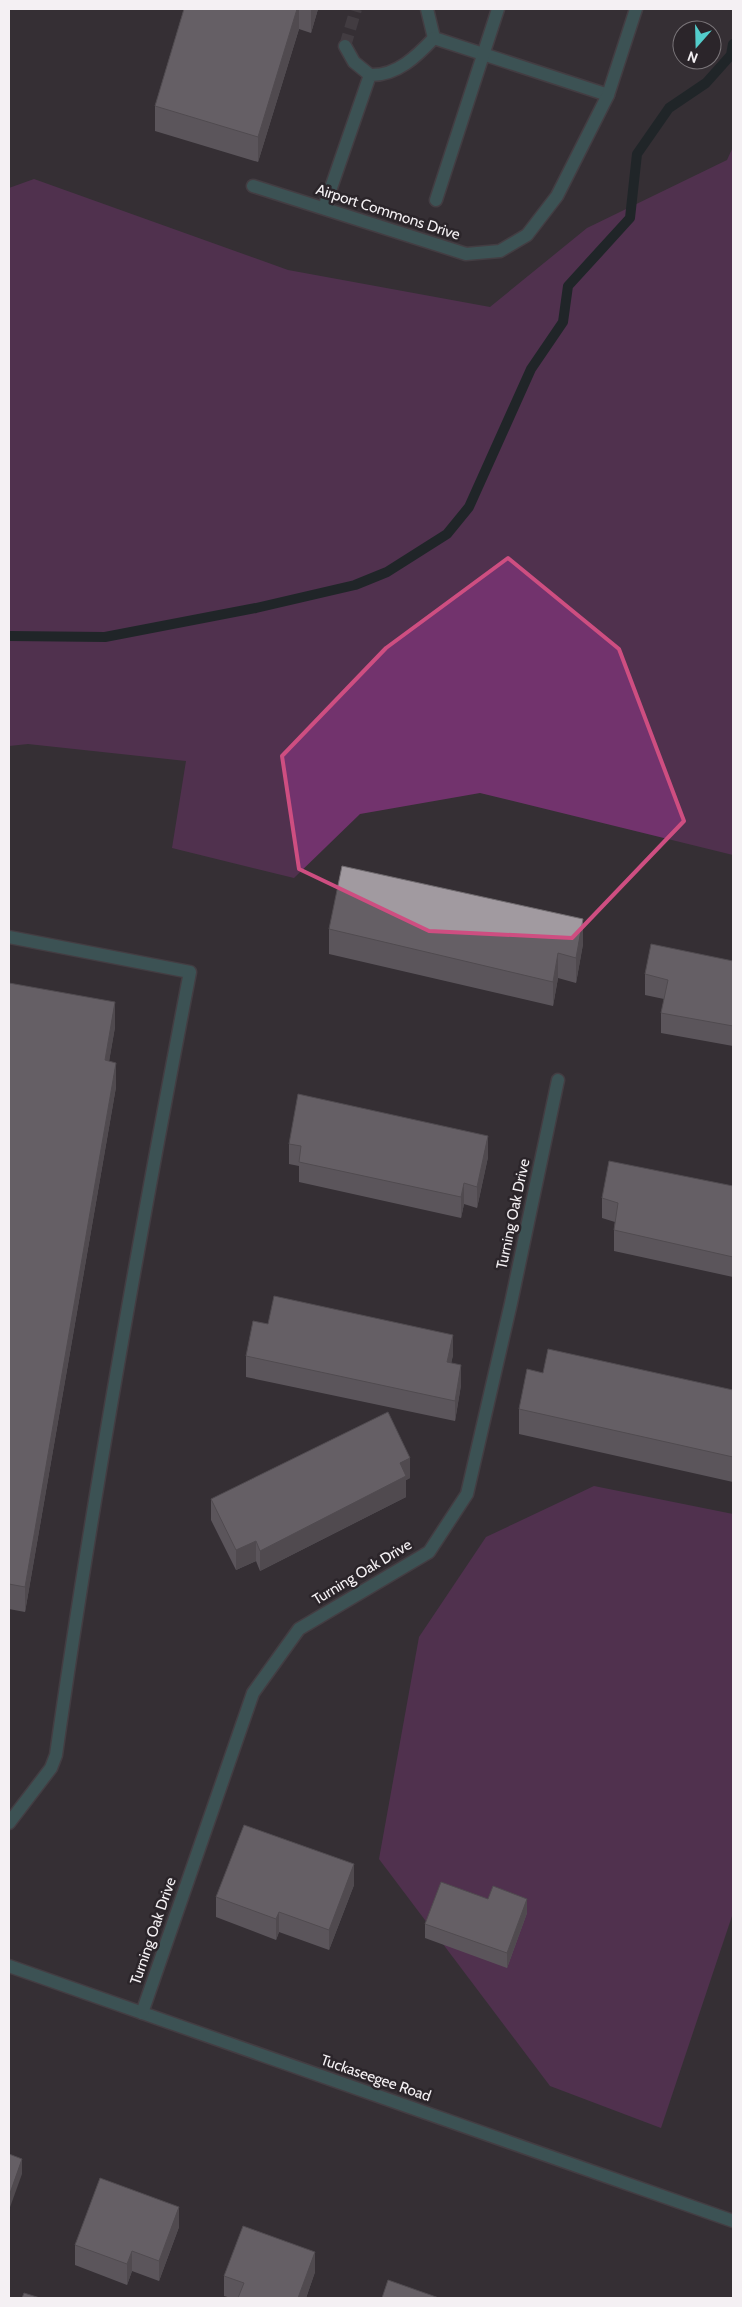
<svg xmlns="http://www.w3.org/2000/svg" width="742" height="2307" font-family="Cabin,sans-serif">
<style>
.green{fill:#72336d}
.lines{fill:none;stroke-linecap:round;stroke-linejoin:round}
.stream{stroke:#071a1a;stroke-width:10}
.minor-tunnel{stroke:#524c51;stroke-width:12;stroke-dasharray:12 6;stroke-linecap:butt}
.minor-casing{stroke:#544e53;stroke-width:15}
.minor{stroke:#467c7a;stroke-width:12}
.wall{fill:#8a848a}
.shaded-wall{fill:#716c70}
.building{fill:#a19aa0;stroke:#716c70}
.marked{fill:none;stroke:#ce4e81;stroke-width:4;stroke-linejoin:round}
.labels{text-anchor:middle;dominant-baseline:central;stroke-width:5;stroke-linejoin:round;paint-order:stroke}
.street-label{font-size:15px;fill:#f4f0f3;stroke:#2b252a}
</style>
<rect width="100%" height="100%" fill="#352f34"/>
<!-- green -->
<g class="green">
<path d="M 733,147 L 733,855 L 480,793 L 360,814 L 294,878 L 172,848 L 186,761 L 28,744 L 9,746 L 9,188 L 34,179 L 288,270 L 490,307 L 587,228 L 727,160 Z"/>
<path d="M 594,1486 L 733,1514 L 733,1913 L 661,2128 L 550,2086 L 379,1859 L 419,1637 L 486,1537 Z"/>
</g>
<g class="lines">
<!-- stream -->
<path class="stream" d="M 9,636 L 105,637 L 256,608 L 355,585 L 387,572 L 447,534 L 469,507 L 531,369 L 563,322 L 568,286 L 630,218 L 637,154 L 669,108 L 706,83 L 731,55 L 733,44"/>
<!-- minor-tunnel -->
<path class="minor-tunnel" d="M 345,46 L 356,9"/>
<defs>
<g id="minor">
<path d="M 427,9 L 434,38 L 608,95"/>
<path d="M 345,46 L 354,62 L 370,75"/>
<path d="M 253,186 L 466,254 L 500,251 L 527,235 L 557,196 L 608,95 L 636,9"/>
<path d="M 436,200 L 498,9"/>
<path d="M 324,208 L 370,75 C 397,76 417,56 434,38"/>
<path d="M 9,937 L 190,972 C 140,1232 93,1493 56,1755 L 51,1768 L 9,1823"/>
<path d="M 9,1966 L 733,2221"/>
<path d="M 142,2013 L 253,1693 L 299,1629 L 429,1552 L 467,1494 L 511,1303 L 558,1080"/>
</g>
</defs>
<!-- minor casing -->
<use href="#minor" class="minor-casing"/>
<!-- minor -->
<use href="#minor" class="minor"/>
</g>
<!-- wall -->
<g class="wall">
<path d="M 184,9 L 318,9 L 311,33 L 299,29 L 258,162 L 155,131 L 155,106 Z"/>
<path d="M 329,929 L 583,944 L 576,983 L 558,978 L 553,1006 L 329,954 Z"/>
<path d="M 733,961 L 733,1046 L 661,1033 L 661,1013 L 664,999 L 645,995 L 645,974 Z"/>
<path d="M 9,983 L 115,1027 L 109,1061 L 116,1087 L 25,1612 L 9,1609 Z"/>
<path d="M 289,1144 L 488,1157 L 477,1208 L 464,1204 L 461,1218 L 299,1182 L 299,1166 L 289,1164 Z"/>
<path d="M 733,1186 L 733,1277 L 614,1251 L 614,1230 L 615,1222 L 602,1218 L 602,1198 Z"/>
<path d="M 268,1324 L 453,1355 L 451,1363 L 461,1385 L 455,1421 L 246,1377 L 246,1356 Z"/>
<path d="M 543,1373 L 733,1390 L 733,1482 L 519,1434 L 519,1409 Z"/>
<path d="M 410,1478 L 406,1480 L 406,1497 L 260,1571 L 256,1561 L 236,1570 L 211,1520 L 211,1499 Z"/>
<path d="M 354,1885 L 329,1950 L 279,1932 L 276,1940 L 216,1917 L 216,1897 Z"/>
<path d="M 488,1899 L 527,1913 L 507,1968 L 425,1938 L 425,1924 Z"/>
<path d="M 179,2227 L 159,2281 L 132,2271 L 127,2285 L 75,2265 L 75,2245 Z"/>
<path d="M 315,2272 L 306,2298 L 231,2298 L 224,2296 L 224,2276 Z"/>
</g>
<!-- shaded-wall -->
<g class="shaded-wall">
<path d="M 297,9 L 299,9 L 299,29 L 258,162 L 258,137 Z"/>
<path d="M 311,9 L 318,9 L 311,33 Z"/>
<path d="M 583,919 L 583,944 L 576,983 L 576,958 Z"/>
<path d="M 558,953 L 558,978 L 553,1006 L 553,982 Z"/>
<path d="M 115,1002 L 115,1027 L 105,1085 L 105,1060 Z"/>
<path d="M 116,1063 L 116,1087 L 25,1612 L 25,1587 Z"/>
<path d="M 488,1136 L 488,1157 L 477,1208 L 477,1187 Z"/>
<path d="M 464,1183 L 464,1204 L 461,1218 L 461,1197 Z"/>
<path d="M 453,1335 L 453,1355 L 447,1383 L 447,1362 Z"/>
<path d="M 461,1365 L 461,1385 L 455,1421 L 455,1401 Z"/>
<path d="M 410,1458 L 410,1478 L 406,1480 L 406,1497 L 260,1571 L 260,1551 L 400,1463 Z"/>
<path d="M 256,1541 L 256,1561 L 236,1570 L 236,1550 Z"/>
<path d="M 354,1864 L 354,1885 L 329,1950 L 329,1930 Z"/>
<path d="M 527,1899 L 527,1913 L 507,1968 L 507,1953 Z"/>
<path d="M 279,1912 L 279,1932 L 276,1940 L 276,1919 Z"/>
<path d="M 22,2159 L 22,2174 L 9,2210 L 9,2196 Z"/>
<path d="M 179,2207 L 179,2227 L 159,2281 L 159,2261 Z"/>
<path d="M 132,2251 L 132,2271 L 127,2285 L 127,2264 Z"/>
<path d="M 315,2252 L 315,2272 L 306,2298 L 298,2298 Z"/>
</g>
<!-- building -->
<g class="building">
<path d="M 184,9 L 297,9 L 258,137 L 155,106 Z"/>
<path d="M 342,866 L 583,919 L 576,958 L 558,953 L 553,982 L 329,929 Z"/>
<path d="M 651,944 L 733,961 L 733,1026 L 661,1013 L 668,980 L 645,974 Z"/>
<path d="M 9,983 L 115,1002 L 105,1060 L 116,1063 L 25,1587 L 9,1584 Z"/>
<path d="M 298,1094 L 488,1136 L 477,1187 L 464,1183 L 461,1197 L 299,1162 L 301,1146 L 289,1144 Z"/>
<path d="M 609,1161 L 733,1186 L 733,1257 L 614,1230 L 618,1203 L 602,1198 Z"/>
<path d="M 274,1296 L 453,1335 L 447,1362 L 461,1365 L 455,1401 L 246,1356 L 253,1321 L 268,1324 Z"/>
<path d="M 548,1349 L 733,1390 L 733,1457 L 519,1409 L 527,1369 L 543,1373 Z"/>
<path d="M 388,1412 L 410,1458 L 400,1463 L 406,1476 L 260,1551 L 256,1541 L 236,1550 L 211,1499 Z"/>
<path d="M 244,1825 L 354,1864 L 329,1930 L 279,1912 L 276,1919 L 216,1897 Z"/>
<path d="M 441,1882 L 488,1899 L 493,1886 L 527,1899 L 507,1953 L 425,1924 Z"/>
<path d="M 9,2154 L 22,2159 L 9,2196 Z"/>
<path d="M 100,2178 L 179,2207 L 159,2261 L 132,2251 L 127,2264 L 75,2245 Z"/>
<path d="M 243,2226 L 315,2252 L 298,2298 L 238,2298 L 244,2283 L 224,2276 Z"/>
<path d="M 388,2280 L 439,2298 L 382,2298 Z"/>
<path d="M 24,2293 L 40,2298 L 22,2298 Z"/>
</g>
<!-- marked area -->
<path d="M0 0H742V2307H0ZM 508,558 L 619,649 L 684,821 L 572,938 L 429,931 L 299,869 L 282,756 L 386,648 Z" fill="#352f34" fill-opacity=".55" fill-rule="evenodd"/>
<path class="marked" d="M 508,558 L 619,649 L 684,821 L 572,938 L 429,931 L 299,869 L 282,756 L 386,648 Z"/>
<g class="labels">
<!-- street labels -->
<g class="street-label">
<text transform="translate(388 212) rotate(18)">Airport Commons Drive</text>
<text transform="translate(513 1214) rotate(-78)">Turning Oak Drive</text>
<text transform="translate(362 1572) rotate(-31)">Turning Oak Drive</text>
<text transform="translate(153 1931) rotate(-71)">Turning Oak Drive</text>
<text transform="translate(376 2078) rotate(19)">Tuckaseegee Road</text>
</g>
</g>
<!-- border -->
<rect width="742" height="2307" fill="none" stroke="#f4f0f3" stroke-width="20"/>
<!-- north arrow -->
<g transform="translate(697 45) rotate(200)"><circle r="24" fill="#2b252a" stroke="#7b767a"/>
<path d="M0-4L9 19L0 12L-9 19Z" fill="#53cdcb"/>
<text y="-8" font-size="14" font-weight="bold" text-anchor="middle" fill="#f4f0f3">N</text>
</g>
</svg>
